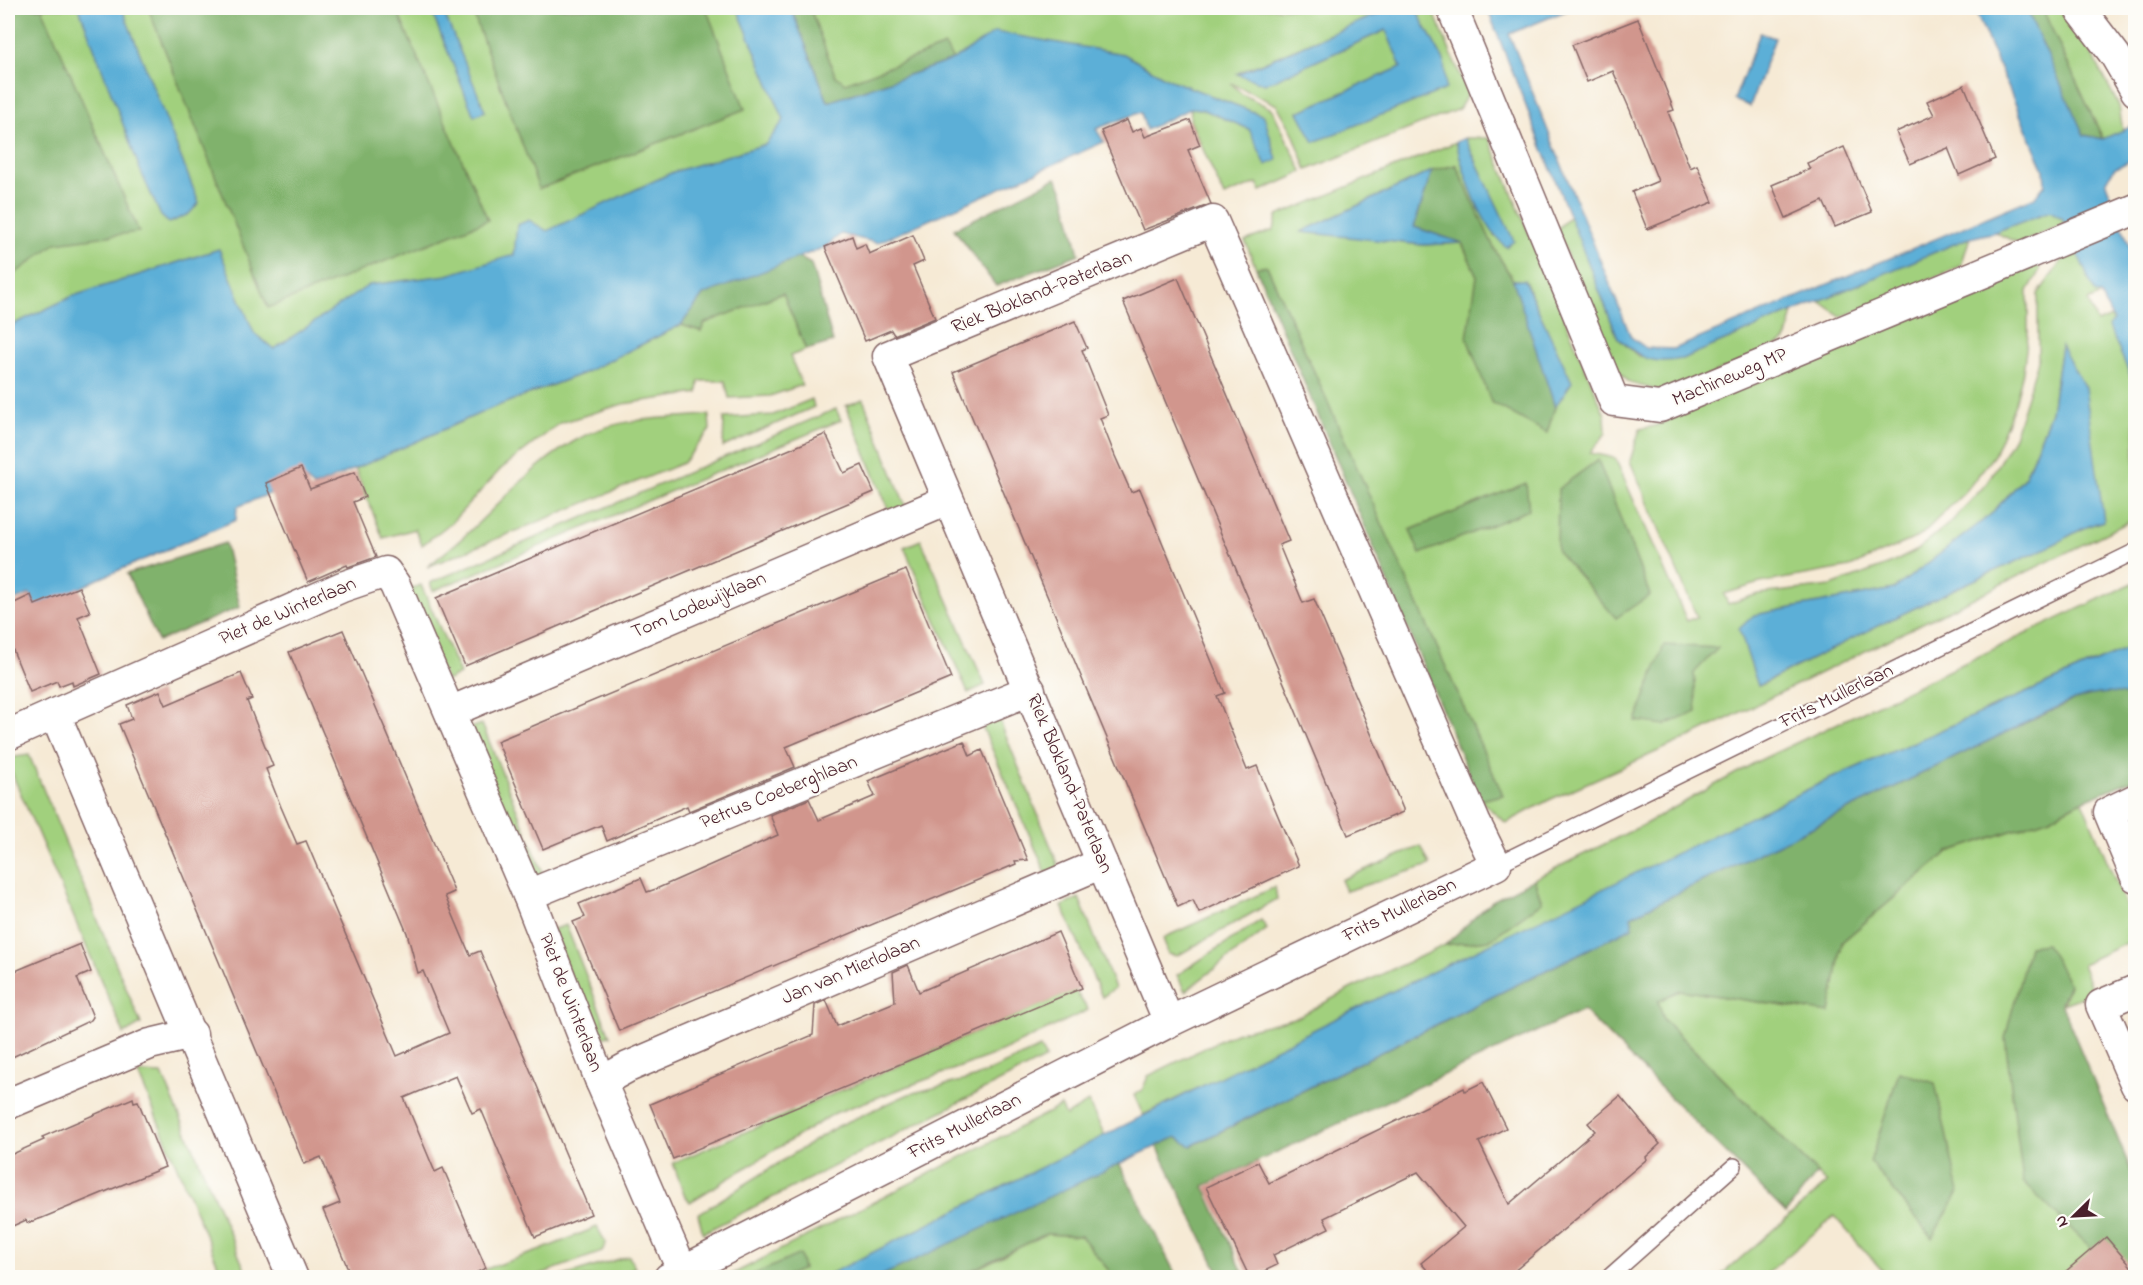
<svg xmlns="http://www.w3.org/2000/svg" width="2143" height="1285" font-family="'Indie Flower',sans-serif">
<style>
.green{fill:#a1d07d;stroke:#767854;stroke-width:1.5;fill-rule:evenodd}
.forest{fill:#80b26c;stroke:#65684c;stroke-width:1.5}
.water{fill:#5bafd7;stroke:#526781;stroke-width:1.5}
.building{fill:#d1968d}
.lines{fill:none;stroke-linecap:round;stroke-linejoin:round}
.service-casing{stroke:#866666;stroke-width:18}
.minor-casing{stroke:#866666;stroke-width:33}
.service{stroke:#fff;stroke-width:15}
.minor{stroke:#fff;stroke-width:30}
.labels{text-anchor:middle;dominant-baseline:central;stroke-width:4.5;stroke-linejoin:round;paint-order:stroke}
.street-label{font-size:20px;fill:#4a1f2b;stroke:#fdfcf7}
</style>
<rect width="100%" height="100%" fill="#fdfcf7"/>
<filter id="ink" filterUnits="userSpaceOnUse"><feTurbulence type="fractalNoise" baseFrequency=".0167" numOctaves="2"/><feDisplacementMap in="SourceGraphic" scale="12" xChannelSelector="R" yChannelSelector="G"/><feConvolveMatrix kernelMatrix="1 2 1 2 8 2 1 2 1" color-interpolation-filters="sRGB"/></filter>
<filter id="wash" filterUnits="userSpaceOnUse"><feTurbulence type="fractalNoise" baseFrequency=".008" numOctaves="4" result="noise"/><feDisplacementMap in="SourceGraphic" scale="24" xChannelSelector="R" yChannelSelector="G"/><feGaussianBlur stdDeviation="1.35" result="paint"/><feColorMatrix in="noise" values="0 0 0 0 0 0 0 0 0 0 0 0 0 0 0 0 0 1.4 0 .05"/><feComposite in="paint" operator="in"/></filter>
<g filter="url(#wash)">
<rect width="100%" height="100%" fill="#f6ead5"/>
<!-- green -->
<g class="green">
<path d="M 8,8 L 1392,8 L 1238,73 L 1265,84 L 1386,30 L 1402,67 L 1298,112 L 1444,61 L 1415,8 L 1432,8 L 1468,94 L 1459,109 L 1307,170 L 1293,133 L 1277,105 L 1231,83 L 1242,94 L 1272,109 L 1302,171 L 1297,175 L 1261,191 L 1257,183 L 1224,196 L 1190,120 L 1191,108 L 1203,109 L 1249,129 L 1264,116 L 1167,79 L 8,579 Z"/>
<path d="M 2026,8 L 2068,8 L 2119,106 L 2123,131 L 2103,139 L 2043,11 L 2028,13 Z"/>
<path d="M 1465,138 L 1489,138 L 1605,415 L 1606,433 L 1590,453 L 1615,458 L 1687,621 L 1697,617 L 1630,461 L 1640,429 L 1655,426 L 2038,261 L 2040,270 L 2028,291 L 2028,335 L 2023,372 L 2015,404 L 1994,455 L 1966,491 L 1920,536 L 1850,567 L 1760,583 L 1724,594 L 1728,604 L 1758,594 L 1831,586 L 1890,564 L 1914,552 L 1952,521 L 1987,483 L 2014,437 L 2038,361 L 2038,294 L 2064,258 L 2064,252 L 2076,247 L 2095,293 L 2101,295 L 2088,301 L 2097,323 L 2111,317 L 2113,321 L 2110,327 L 2135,386 L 2135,519 L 1692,736 L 1549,800 L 1506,823 L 1480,800 L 1502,795 L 1267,266 L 1256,268 L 1245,241 L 1274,230 L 1277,216 L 1456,142 L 1495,237 L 1513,240 ZM 1456,165 L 1495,250 L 1513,280 L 1525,281 L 1571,382 L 1555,407 L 1547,432 L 1462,243 L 1423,245 L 1303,231 L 1432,171 ZM 2061,347 L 2104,521 C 2079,527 2061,542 2038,552 C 1943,592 1851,639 1759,686 L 1754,615 L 1894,589 L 1989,516 L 2025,477 L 2051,412 Z"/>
<path d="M 2050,211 L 2062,218 L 2065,223 L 2019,244 L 1995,232 Z"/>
<path d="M 1570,216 L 1618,338 L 1638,356 L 1682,359 L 1793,312 L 1786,341 L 1695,382 L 1660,391 L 1630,383 L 1609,363 L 1557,229 Z"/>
<path d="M 1970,237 L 1961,266 L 1842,317 L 1819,301 Z"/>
<path d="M 783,293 L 806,350 L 790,356 L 802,385 L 770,396 L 729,398 L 725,381 L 699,381 L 698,393 L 623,404 L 560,423 L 501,469 L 452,522 L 422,545 L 415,529 L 383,538 L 355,468 L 492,408 L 584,373 L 681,325 L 701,331 L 705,323 Z"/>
<path d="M 812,399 L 814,407 L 723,447 L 724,418 L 773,415 Z"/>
<path d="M 863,399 L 906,507 L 890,513 L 846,406 Z"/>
<path d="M 836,409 L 841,420 L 433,591 L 430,583 Z"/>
<path d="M 709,415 L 710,430 L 683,463 L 427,567 C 443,554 459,542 473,528 C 509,494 541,457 586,435 C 623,417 669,418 709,415 Z"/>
<path d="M 921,540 L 985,685 L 968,693 L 904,547 Z"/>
<path d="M 2135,582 L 2135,645 L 1823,782 L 1143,1115 L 1134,1095 L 1142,1091 L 1148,1076 L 1235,1033 L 1298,1017 L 1352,988 L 1445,945 L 1489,940 L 1542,902 L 1534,879 L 1645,824 L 1758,761 Z"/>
<path d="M 421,585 L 460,674 L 446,681 L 407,590 Z"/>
<path d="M 999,719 L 1060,869 L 1046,873 L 982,726 Z"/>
<path d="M 482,724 L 547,883 L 530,880 L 468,729 Z"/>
<path d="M 29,755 L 141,1024 L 124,1034 L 8,764 L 8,758 Z"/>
<path d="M 2082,801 L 2135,927 L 2135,939 L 2082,964 L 2093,993 L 2063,1004 L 2069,984 L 2046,945 L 2100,1257 L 2116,1277 L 1888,1277 L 1834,1216 L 1763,1277 L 1719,1277 L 1827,1183 L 1664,1020 L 1658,1001 L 1680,990 L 1830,1013 L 1842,942 L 1948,852 L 2050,818 Z"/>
<path d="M 1421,846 L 1430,865 L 1346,891 L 1341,880 Z"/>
<path d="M 1275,887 L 1277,899 L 1177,956 L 1168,954 L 1163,938 Z"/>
<path d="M 1079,898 L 1115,988 L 1102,997 L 1062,906 Z"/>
<path d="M 1261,920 L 1267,929 L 1185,991 L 1177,975 Z"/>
<path d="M 566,925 L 610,1036 L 596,1039 L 551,930 Z"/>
<path d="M 1075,990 L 1088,1010 L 1001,1052 L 835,1113 L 690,1202 L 684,1194 L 673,1163 Z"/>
<path d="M 1040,1048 L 1046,1058 L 703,1233 L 698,1214 L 836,1127 L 909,1094 L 974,1078 Z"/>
<path d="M 138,1073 L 162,1074 L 248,1277 L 223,1277 Z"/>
<path d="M 1088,1102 L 1109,1143 L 842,1277 L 725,1278 L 1061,1106 L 1066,1116 Z"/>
<path d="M 597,1227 L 606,1243 L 602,1252 L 533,1277 L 486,1277 L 483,1270 L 541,1250 Z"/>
<path d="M 1046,1234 L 1081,1236 L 1114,1277 L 958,1278 Z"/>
<path d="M 629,1256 L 635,1268 L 617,1277 L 561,1277 Z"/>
</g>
<!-- forest -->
<g class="forest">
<path d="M 8,8 L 42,8 L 139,232 L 56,243 L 8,279 Z"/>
<path d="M 148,8 L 396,8 L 488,220 L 268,308 Z"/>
<path d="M 471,8 L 706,8 L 745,109 L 539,189 Z"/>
<path d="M 791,8 L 810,8 L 835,75 L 845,83 L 945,46 L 953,60 L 828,102 Z"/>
<path d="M 2043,10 L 2103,139 L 2084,135 L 2079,127 L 2028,13 Z"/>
<path d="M 1456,165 L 1495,250 L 1513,280 L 1533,334 L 1555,407 L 1547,433 L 1491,402 L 1467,338 L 1477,276 L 1462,243 L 1414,227 L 1432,171 Z"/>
<path d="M 1056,178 L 1063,191 L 1079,254 L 996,286 L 954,229 Z"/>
<path d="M 797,256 L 811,264 L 833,342 L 806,350 L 783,293 L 705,323 L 701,331 L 681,325 L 703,295 Z"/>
<path d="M 1267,266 L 1503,795 L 1480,800 L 1256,268 Z"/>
<path d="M 1598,460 L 1650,595 L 1616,618 L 1557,551 L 1558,489 Z"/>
<path d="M 1526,483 L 1529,510 L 1420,554 L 1410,530 Z"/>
<path d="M 225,543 L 240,607 L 158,641 L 127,574 Z"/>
<path d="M 1664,645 L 1718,648 L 1694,673 L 1697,712 L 1665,725 L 1636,721 Z"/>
<path d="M 2098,693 L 2121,693 L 2135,699 L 2135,779 L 2082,801 L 2050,818 L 1948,852 L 1842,942 L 1830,1013 L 1680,990 L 1658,1001 L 1664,1020 L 1817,1173 L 1786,1213 L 1583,1010 L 1204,1186 L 1245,1277 L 1221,1277 L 1157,1146 L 1176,1137 L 1192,1146 L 1633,927 L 1631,916 L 2025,723 L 2079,698 Z"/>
<path d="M 1534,879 L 1542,902 L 1489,940 L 1445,945 L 1492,901 Z"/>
<path d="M 2046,944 L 2069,984 L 2061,1003 L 2135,1180 L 2135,1277 L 2100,1257 L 2023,1182 L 2005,1038 L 2029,946 Z"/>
<path d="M 1899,1072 L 1935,1083 L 1959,1192 L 1932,1238 L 1870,1162 Z"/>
<path d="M 1109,1143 L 1177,1277 L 1114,1277 L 1081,1236 L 1046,1234 L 958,1277 L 842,1278 Z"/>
<path d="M 800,1254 L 803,1269 L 785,1277 L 748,1277 Z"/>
</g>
<!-- water -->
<g class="water">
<path d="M 79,8 L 122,8 L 199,203 L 189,214 L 169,223 L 161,216 L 141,172 Z"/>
<path d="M 430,8 L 442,8 L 485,111 L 474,116 Z"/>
<path d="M 737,8 L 791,8 L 828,102 L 953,60 L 995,32 L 1124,54 L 1168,79 L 1264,116 L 1277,160 L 1266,165 L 1249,129 L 1202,109 L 1191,108 L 1146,130 L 1141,112 L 1096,129 L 1104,142 L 877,243 L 841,234 L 825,247 L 703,295 L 681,325 L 584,373 L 492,408 L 314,487 L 305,479 L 237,507 L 236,520 L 96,580 L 37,610 L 30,594 L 8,603 L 8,327 L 73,296 L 219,249 L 254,333 L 274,349 L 369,285 L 447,275 L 514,255 L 517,225 L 529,220 L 547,231 L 673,172 L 766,144 L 784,120 Z"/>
<path d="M 1392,8 L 1415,8 L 1444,61 L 1446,89 L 1314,142 L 1298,112 L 1401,67 L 1386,30 L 1265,84 L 1237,74 Z"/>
<path d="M 1487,8 L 1573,8 L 1509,34 L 1631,337 L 1646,348 L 1674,349 L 2035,197 L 2045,185 L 2044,170 L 1974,8 L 2026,8 L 2084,135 L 2103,139 L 2135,125 L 2135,158 L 2114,169 L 2106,183 L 2135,261 L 2135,386 L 2109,327 L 2113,320 L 2101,295 L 2095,293 L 2062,218 L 2050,211 L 1995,232 L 1966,239 L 1682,359 C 1651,365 1641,359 1618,338 Z"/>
<path d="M 1760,33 L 1775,38 L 1750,106 L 1734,100 Z"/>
<path d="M 1465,138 L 1514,241 L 1506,247 C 1480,224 1464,175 1456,142 Z"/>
<path d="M 1432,171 L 1414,227 L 1462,243 L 1423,245 L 1301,232 Z"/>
<path d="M 1513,280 L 1524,280 L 1572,382 L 1555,407 Z"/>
<path d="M 2061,346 L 2085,388 L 2104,521 C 2079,527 2062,542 2038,552 C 1943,592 1851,639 1758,686 L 1739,629 L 1754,615 L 1894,589 L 1989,516 L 2025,477 L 2051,412 Z"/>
<path d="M 2135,645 L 2135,699 C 2097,682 2061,706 2025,723 L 1631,916 L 1633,927 L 1191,1146 L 1176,1137 L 879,1277 L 824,1277 L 1327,1023 L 1823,782 Z"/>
</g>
<g id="blocks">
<!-- building -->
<g class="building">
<path d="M 1638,19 L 1674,110 L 1668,112 L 1690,168 L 1697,165 L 1713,202 L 1647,229 L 1632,192 L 1658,181 L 1630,110 L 1613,71 L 1587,82 L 1572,45 Z"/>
<path d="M 1964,85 L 1995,159 L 1959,175 L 1948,148 L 1910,164 L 1896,132 L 1934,115 L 1927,101 Z"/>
<path d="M 1127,120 L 1132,132 L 1141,128 L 1145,137 L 1190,120 L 1200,145 L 1188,150 L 1211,204 L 1143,230 L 1101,131 Z"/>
<path d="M 1844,147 L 1872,212 L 1835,227 L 1823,201 L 1786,218 L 1772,185 L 1810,169 L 1807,163 Z"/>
<path d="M 913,235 L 924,261 L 913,266 L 935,318 L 894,335 L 891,330 L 865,341 L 825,247 L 852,236 L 856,248 L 865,244 L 869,254 Z"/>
<path d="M 1178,278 L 1286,534 L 1289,541 L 1279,545 L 1303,603 L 1314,599 L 1403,809 L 1403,812 L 1348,835 L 1123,301 Z"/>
<path d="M 1075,321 L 1087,348 L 1082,350 L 1108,415 L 1100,418 L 1115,456 L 1131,492 L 1140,489 L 1225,693 L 1217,696 L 1247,770 L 1257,766 L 1299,866 L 1199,913 L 1193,900 L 1178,907 L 953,372 Z"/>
<path d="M 826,434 L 844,473 L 862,465 L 874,492 L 465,666 L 436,598 Z"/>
<path d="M 301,468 L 310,489 L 355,472 L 365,497 L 353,502 L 376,557 L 348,567 L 347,565 L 308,582 L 266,483 Z"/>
<path d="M 906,570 L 951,678 L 786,747 L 795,767 L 689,811 L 687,806 L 607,841 L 601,825 L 543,849 L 497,741 Z"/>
<path d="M 79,587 L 90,612 L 78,617 L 101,674 L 73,686 L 72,681 L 59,686 L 57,681 L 30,692 L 8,638 L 8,606 L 31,595 L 35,605 Z"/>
<path d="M 343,630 L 452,886 L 454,892 L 445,896 L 470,955 L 480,951 L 591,1214 L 535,1237 L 481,1109 L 472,1113 L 456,1076 L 404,1098 L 435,1172 L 443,1168 L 486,1268 L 465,1278 L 352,1278 L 323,1210 L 340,1203 L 321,1157 L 304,1164 L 119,724 L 132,719 L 127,705 L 160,691 L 166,705 L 241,673 L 252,699 L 247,701 L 273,766 L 266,769 L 281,807 L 297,844 L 306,841 L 397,1056 L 449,1033 L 423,971 L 418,973 L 407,933 L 289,652 Z"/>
<path d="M 964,741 L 970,756 L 982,750 L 1028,860 L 1015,861 L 1016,864 L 619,1031 L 573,922 L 585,917 L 579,904 L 641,878 L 647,892 L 656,889 L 778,835 L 770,815 L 809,799 L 819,820 L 875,796 L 868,781 Z"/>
<path d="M 1058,932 L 1082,988 L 673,1159 L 650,1104 L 813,1035 L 815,1005 L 826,1000 L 837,1026 L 895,1002 L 893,972 L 908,965 L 919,992 Z"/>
<path d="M 80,944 L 91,972 L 77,978 L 93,1017 L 91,1020 L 8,1059 L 8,974 Z"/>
<path d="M 1483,1082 L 1506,1128 L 1479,1142 L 1509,1204 L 1595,1131 L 1588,1123 L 1620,1096 L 1660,1144 L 1646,1157 L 1647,1159 L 1506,1278 L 1434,1278 L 1421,1263 L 1464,1227 L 1418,1172 L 1324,1218 L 1329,1228 L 1273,1255 L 1277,1265 L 1250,1278 L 1206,1187 L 1258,1162 L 1269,1183 L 1464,1088 L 1465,1091 Z"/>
<path d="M 133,1098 L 134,1102 L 138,1101 L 165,1167 L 42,1218 L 27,1223 L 26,1220 L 8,1228 L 8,1156 L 44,1140 L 42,1137 Z"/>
<path d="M 2106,1237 L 2136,1272 L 2136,1278 L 2058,1278 Z"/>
</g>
</g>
</g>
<g filter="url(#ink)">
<use href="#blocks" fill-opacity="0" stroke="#866666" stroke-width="1.5"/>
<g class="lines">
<defs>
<g id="service">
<path d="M 1496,865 L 2136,551"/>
<path d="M 1608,1278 L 1734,1166"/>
</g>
<g id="minor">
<path d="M 1452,8 L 1614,401 L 1660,407 L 2136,209"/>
<path d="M 2079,8 L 2115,55 L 2136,91"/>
<path d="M 450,712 L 948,500"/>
<path d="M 8,735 L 55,714"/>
<path d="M 2136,799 L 2109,812 L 2136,877"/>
<path d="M 528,895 L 1030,690"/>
<path d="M 2136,990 L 2101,1005 L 2136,1085"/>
<path d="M 601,1082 L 628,1067 L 1102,863"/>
<path d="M 8,1104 L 150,1044 L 192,1034"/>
<path d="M 293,1278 L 55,714 L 342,587 L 386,572 L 395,585 L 528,895 L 601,1082 L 682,1270"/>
<path d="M 669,1278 L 1169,1022 L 1496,865 L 1475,822 L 1213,221 L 888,356 L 1169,1022"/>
</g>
</defs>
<!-- service casing -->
<use href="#service" class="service-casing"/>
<!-- minor casing -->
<use href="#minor" class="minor-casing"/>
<!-- service -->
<use href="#service" class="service"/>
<!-- minor -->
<use href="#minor" class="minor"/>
</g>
</g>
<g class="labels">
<!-- street labels -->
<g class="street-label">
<text transform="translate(1042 293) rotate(-22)">Riek Blokland-Paterlaan</text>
<text transform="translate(1730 378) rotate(-23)">Machineweg MP</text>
<text transform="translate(699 606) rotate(-23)">Tom Lodewijklaan</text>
<text transform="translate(288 612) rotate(-23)">Piet de Winterlaan</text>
<text transform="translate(1837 697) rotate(-26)">Frits Mullerlaan</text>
<text transform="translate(1069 784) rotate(67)">Riek Blokland-Paterlaan</text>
<text transform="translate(779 793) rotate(-22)">Petrus Coeberghlaan</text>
<text transform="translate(1400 911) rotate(-26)">Frits Mullerlaan</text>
<text transform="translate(851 971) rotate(-23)">Jan van Mierlolaan</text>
<text transform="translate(570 1003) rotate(69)">Piet de Winterlaan</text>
<text transform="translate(965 1127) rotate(-27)">Frits Mullerlaan</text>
</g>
</g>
<!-- margin -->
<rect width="2143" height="1285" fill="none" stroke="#fdfcf7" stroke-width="30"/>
<!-- north arrow -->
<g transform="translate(2074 1216) rotate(246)" stroke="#fdfcf7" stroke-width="4.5" paint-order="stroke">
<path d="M0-4.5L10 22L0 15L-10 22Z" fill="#4a1f2b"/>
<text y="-9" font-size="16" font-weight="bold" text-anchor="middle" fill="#4a1f2b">N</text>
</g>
</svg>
